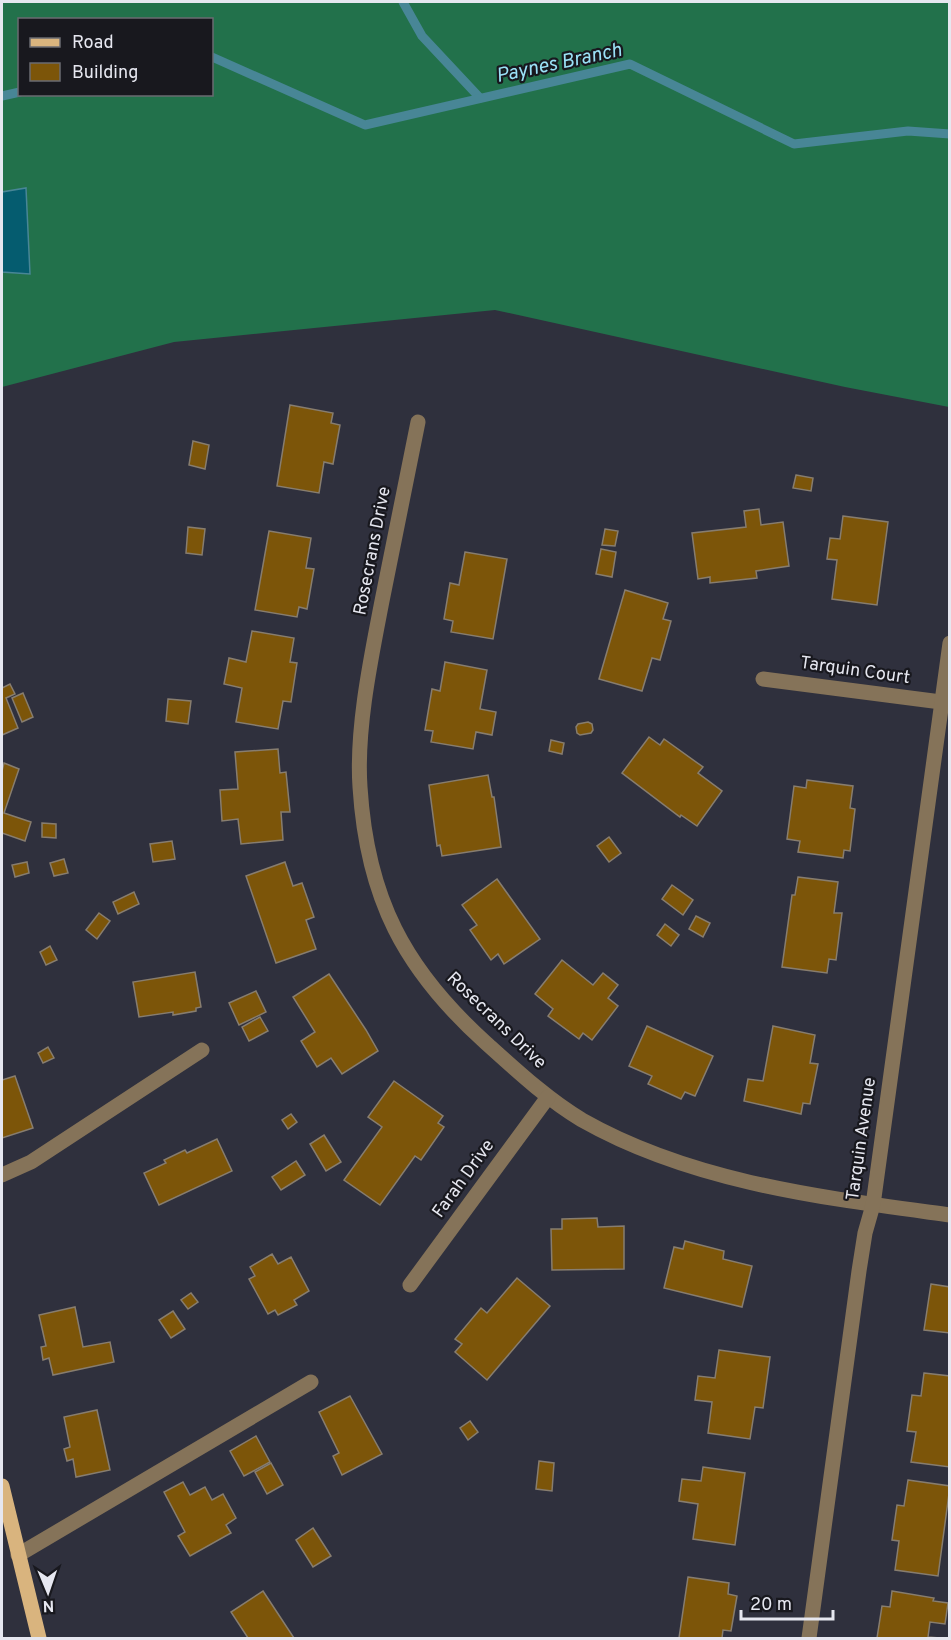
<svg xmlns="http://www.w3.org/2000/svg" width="951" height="1640" font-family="Overpass,sans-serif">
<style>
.forest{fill:#22714b;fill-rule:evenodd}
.water{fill:#055c6f;stroke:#488696;stroke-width:1.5}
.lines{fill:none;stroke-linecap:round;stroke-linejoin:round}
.stream{stroke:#488696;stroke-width:9}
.building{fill:#7c5509;stroke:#877d6f;stroke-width:1.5}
.minor{stroke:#857359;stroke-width:15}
.major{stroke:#d9b47e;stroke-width:15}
.labels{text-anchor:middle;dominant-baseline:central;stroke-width:4.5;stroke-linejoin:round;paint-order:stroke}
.street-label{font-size:18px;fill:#e6e7f0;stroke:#18181e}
.water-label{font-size:20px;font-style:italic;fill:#9ae1f6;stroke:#18181e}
</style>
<rect width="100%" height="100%" fill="#2f303d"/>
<!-- forest -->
<path class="forest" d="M 2,2 L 949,2 L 949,407 L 845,387 L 495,310 L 174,342 L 2,387 ZM 20,20 L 212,20 L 212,94 L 20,94 Z"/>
<!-- water -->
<path class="water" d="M 26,188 L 30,274 L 2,272 L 2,192 Z"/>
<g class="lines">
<!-- stream -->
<g class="stream">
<path d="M 403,2 L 422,36 L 480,98"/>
<path d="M 212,57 L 365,125 L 630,64 L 794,144 L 908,131 L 950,134"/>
<path d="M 2,96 L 20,92"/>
</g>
</g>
<!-- building -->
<g class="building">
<path d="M 290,405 L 333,413 L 331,423 L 340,425 L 333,464 L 324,462 L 319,493 L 277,486 Z"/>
<path d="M 193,441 L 209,445 L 205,469 L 189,465 Z"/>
<path d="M 796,475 L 813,478 L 811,491 L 793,488 Z"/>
<path d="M 759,509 L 761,525 L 783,522 L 789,566 L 756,571 L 757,578 L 710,583 L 710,577 L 698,579 L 692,533 L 746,527 L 744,511 Z"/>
<path d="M 843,516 L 888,522 L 877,605 L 832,599 L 837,560 L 827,559 L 830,538 L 840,539 Z"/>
<path d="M 188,527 L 205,529 L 202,555 L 186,553 Z"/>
<path d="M 605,529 L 618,531 L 615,546 L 602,545 Z"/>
<path d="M 269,531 L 311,538 L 306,568 L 314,569 L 307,609 L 299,607 L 297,617 L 255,610 Z"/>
<path d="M 601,549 L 616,552 L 612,577 L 596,574 Z"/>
<path d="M 465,552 L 507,559 L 493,639 L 451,632 L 453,621 L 444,619 L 450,583 L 459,585 Z"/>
<path d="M 625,590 L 668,603 L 663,619 L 671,621 L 660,660 L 652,658 L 642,691 L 599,679 Z"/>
<path d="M 252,631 L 294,638 L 290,662 L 297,663 L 291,702 L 283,701 L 278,729 L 236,722 L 242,688 L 224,684 L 229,658 L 246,662 Z"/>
<path d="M 445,662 L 487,670 L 480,709 L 496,712 L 492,735 L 476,732 L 473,749 L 431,742 L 433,731 L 425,730 L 432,689 L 440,691 Z"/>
<path d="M 10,684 L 15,694 L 6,698 L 18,728 L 2,735 L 2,688 Z"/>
<path d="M 23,693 L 33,717 L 22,722 L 12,698 Z"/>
<path d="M 168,699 L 191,701 L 188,724 L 166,721 Z"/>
<path d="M 588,722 L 592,724 L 593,730 L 591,733 L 580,735 L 577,733 L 576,727 L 578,724 Z"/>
<path d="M 649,737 L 660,745 L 664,739 L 703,767 L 698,773 L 722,791 L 697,826 L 681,815 L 680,817 L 622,773 Z"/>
<path d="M 551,740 L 564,743 L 562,754 L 549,751 Z"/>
<path d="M 278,749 L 280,773 L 286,772 L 290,812 L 281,812 L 283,840 L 241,844 L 238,819 L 222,821 L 220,790 L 238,789 L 235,752 Z"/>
<path d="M 4,763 L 19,769 L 4,813 L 31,822 L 25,841 L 2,833 L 2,771 Z"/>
<path d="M 488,775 L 492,797 L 494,797 L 501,847 L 442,856 L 440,845 L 437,846 L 429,785 Z"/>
<path d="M 807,780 L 853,786 L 850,808 L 855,809 L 850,851 L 844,850 L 843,858 L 798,852 L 800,841 L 787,839 L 794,786 L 806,788 Z"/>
<path d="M 42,823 L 56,824 L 56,838 L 42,837 Z"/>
<path d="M 609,837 L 621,853 L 609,862 L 597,846 Z"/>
<path d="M 172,841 L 175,859 L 153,862 L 150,844 Z"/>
<path d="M 64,859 L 68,873 L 54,876 L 50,863 Z"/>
<path d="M 27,862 L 29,873 L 15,877 L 12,865 Z"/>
<path d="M 285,862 L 293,886 L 302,883 L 314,917 L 306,920 L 316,949 L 276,963 L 246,876 Z"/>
<path d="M 798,877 L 838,882 L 834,913 L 842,913 L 836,960 L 829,959 L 827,973 L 782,967 L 792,895 L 795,895 Z"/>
<path d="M 497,879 L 540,939 L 504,964 L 498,954 L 491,960 L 470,930 L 477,925 L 462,905 Z"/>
<path d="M 672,885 L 693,900 L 683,915 L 662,899 Z"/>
<path d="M 134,892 L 139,904 L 118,914 L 113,902 Z"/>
<path d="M 99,913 L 110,921 L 97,939 L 86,930 Z"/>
<path d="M 696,916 L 710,923 L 703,937 L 689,929 Z"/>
<path d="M 665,924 L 679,935 L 671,946 L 657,935 Z"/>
<path d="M 50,946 L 57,960 L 46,965 L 40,952 Z"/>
<path d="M 562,960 L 593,985 L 603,973 L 618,985 L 608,998 L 618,1006 L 592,1040 L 583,1033 L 579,1039 L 548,1016 L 553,1009 L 535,994 Z"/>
<path d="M 195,972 L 201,1007 L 196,1008 L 196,1011 L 173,1015 L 173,1012 L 139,1017 L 133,982 Z"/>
<path d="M 329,974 L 366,1030 L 378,1051 L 342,1074 L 331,1058 L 317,1067 L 301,1041 L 315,1032 L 293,997 Z"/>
<path d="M 256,991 L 266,1012 L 239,1025 L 229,1003 Z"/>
<path d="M 260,1017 L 268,1031 L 249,1041 L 242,1027 Z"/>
<path d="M 647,1026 L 713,1056 L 695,1096 L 685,1092 L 681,1099 L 648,1084 L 652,1076 L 629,1066 Z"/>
<path d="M 773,1026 L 815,1035 L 810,1063 L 818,1064 L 810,1104 L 803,1103 L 801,1114 L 744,1101 L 748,1079 L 763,1081 Z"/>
<path d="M 48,1047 L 54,1058 L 43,1063 L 38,1053 Z"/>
<path d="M 15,1076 L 33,1128 L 2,1138 L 2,1080 Z"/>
<path d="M 394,1081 L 443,1116 L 438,1123 L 444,1127 L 421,1160 L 415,1156 L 380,1205 L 344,1180 L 382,1127 L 368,1117 Z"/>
<path d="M 291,1114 L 297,1122 L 288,1129 L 282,1120 Z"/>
<path d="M 324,1135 L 341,1162 L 326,1171 L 310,1144 Z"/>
<path d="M 217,1139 L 232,1171 L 159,1205 L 144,1173 L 166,1163 L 164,1160 L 185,1150 L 187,1153 Z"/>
<path d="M 296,1161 L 305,1175 L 281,1190 L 272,1177 Z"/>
<path d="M 597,1218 L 598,1227 L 624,1226 L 624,1269 L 552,1270 L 551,1229 L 562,1229 L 562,1219 Z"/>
<path d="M 685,1241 L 724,1251 L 723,1259 L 752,1266 L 742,1307 L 664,1288 L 674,1247 L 683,1249 Z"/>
<path d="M 272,1254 L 278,1264 L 291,1257 L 309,1291 L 294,1300 L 297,1305 L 278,1315 L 275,1310 L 268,1314 L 249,1279 L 255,1276 L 250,1267 Z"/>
<path d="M 517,1278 L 550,1306 L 487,1380 L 455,1352 L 462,1344 L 455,1339 L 481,1308 L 487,1313 Z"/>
<path d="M 931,1284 L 950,1287 L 950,1333 L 924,1330 Z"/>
<path d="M 191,1293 L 198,1302 L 188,1309 L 181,1300 Z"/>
<path d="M 75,1307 L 83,1347 L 110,1342 L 114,1362 L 53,1375 L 49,1358 L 43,1360 L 41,1347 L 46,1346 L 39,1315 Z"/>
<path d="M 173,1311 L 185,1329 L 171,1338 L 159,1320 Z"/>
<path d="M 719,1350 L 770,1357 L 763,1408 L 755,1407 L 750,1439 L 708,1433 L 712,1402 L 695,1400 L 698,1376 L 715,1378 Z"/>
<path d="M 924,1373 L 950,1376 L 950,1467 L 911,1462 L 916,1432 L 907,1431 L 912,1395 L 921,1396 Z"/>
<path d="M 350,1396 L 382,1454 L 342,1475 L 333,1456 L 339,1453 L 319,1412 Z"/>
<path d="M 97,1410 L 110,1470 L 76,1477 L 73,1459 L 67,1461 L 64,1449 L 70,1447 L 64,1417 Z"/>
<path d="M 470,1421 L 478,1432 L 468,1440 L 460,1428 Z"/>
<path d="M 256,1436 L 270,1462 L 244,1476 L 230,1451 Z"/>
<path d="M 539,1461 L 554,1463 L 552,1491 L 536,1489 Z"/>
<path d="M 271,1463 L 283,1485 L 267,1494 L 255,1472 Z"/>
<path d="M 703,1467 L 745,1473 L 735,1545 L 693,1539 L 698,1504 L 679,1501 L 682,1479 L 701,1481 Z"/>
<path d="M 908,1480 L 950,1486 L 938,1576 L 895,1570 L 899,1541 L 892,1540 L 897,1505 L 904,1506 Z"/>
<path d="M 183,1482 L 190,1495 L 205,1487 L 212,1500 L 223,1494 L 236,1518 L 226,1525 L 231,1533 L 190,1556 L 178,1536 L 185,1532 L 164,1492 Z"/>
<path d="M 313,1528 L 331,1556 L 313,1567 L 296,1540 Z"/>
<path d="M 688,1577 L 729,1583 L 728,1594 L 737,1596 L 731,1631 L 723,1630 L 722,1638 L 679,1638 Z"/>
<path d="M 263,1591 L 294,1638 L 248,1638 L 231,1612 Z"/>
<path d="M 892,1591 L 934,1598 L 933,1601 L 948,1603 L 945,1624 L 930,1622 L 928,1637 L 940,1638 L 877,1638 L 882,1606 L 890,1607 Z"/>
</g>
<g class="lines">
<!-- minor -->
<g class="minor">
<path d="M 418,422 C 406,482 394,541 382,601 C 371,658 356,729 360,787 C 367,898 404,969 486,1043 C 516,1070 547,1099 582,1120 C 693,1183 825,1198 950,1215"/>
<path d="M 763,679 L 941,702"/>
<path d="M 2,1175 L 31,1162 L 202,1050"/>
<path d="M 410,1285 L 548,1097"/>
<path d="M 18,1555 L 311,1382"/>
<path d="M 809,1638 L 859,1271 L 865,1233 L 873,1205 L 950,643"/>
</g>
<!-- major -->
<path class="major" d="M 2,1486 L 39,1638"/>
</g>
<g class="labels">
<!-- street labels -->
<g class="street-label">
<text transform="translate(373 551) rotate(-79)">Rosecrans Drive</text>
<text transform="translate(855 671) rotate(8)">Tarquin Court</text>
<text transform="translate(496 1021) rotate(44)">Rosecrans Drive</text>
<text transform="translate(862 1139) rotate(-82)">Tarquin Avenue</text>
<text transform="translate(464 1179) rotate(-54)">Farah Drive</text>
</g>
<!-- water labels -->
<g class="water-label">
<text transform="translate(559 64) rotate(-12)">Paynes Branch</text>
</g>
</g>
<!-- border -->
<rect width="951" height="1640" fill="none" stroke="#e6e7f0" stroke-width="6"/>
<!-- legend -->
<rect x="18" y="18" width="195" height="78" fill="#18181e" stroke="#6a6b72" stroke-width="1.5"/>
<rect x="30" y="38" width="30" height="9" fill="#d9b47e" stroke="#6a6b72" stroke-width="1.5"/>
<text x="72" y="48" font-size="18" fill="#e6e7f0">Road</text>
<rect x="30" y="63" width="30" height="18" fill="#7c5509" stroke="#6a6b72" stroke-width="1.5"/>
<text x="72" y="78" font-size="18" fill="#e6e7f0">Building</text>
<!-- north arrow -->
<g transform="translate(48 1592) rotate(178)" stroke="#18181e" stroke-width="4.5" paint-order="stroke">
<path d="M0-4.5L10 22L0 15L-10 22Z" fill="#e6e7f0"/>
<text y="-9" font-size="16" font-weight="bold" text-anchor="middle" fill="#e6e7f0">N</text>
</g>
<!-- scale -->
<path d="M741 1610v9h92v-9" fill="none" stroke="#e6e7f0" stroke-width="3"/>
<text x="750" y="1610" font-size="18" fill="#e6e7f0" stroke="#18181e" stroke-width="4.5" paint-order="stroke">20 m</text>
</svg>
